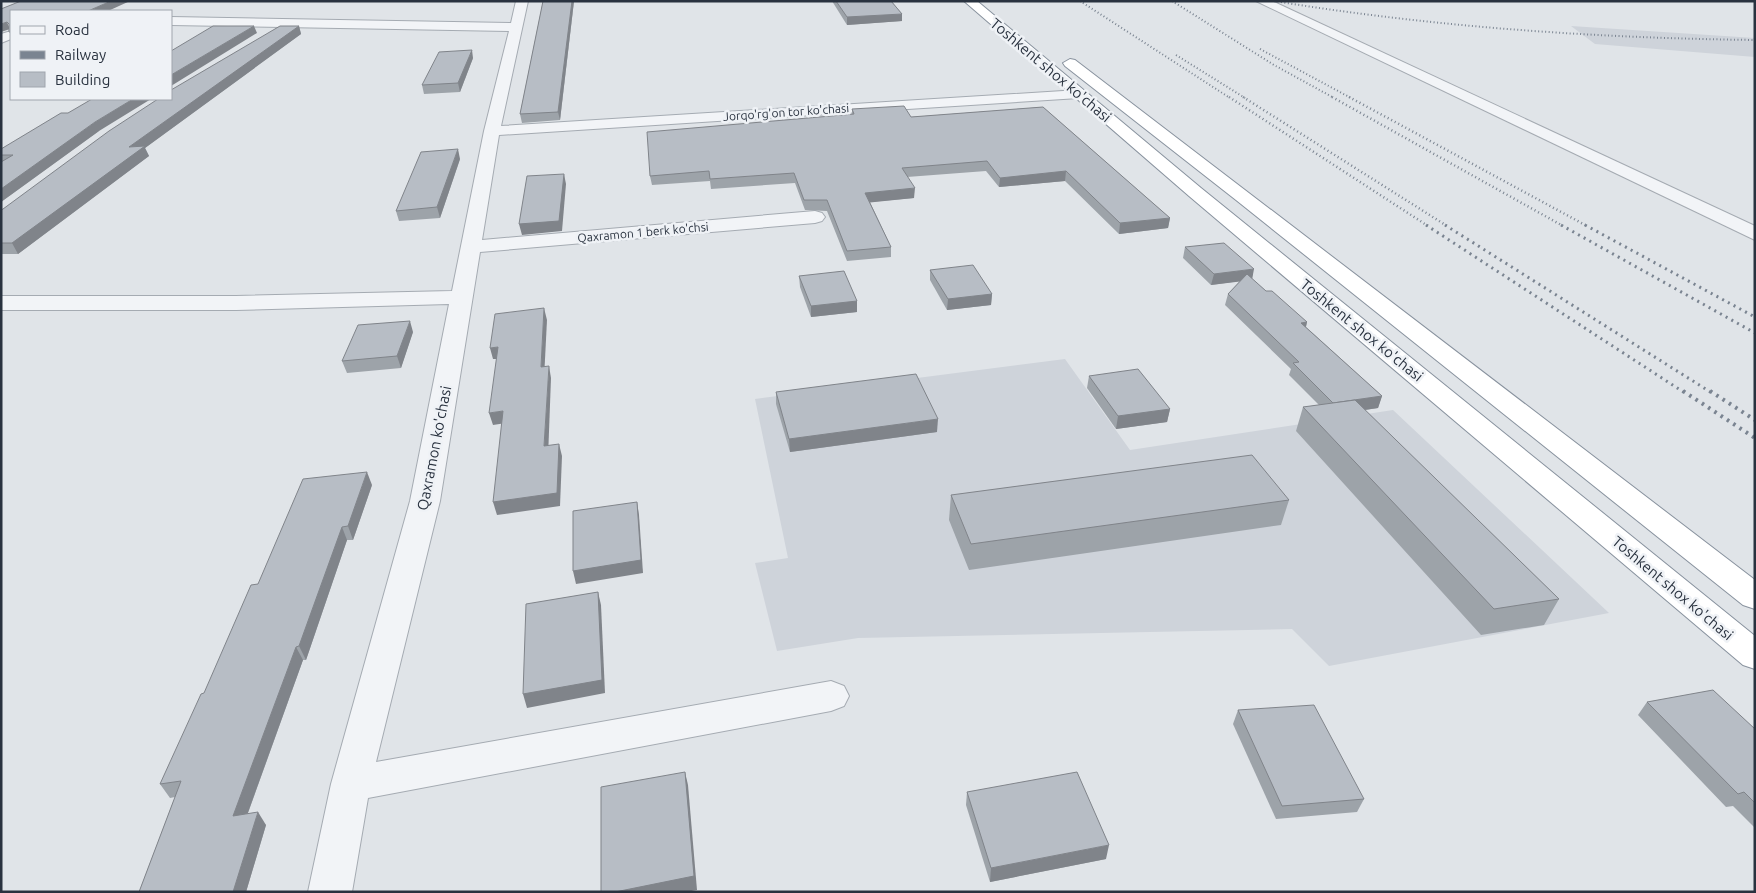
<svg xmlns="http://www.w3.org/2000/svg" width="1756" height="893" font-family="Ubuntu,sans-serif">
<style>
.built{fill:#ced3da}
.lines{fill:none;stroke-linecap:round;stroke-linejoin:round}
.street-casing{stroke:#a5abb2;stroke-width:2}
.highway-casing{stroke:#88929e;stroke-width:2}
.street{fill:#f2f4f7;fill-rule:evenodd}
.highway{fill:#fff;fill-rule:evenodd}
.rail-far3{stroke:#7a8491;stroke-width:2;stroke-dasharray:1 2.5;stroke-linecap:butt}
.rail-far2{stroke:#7a8491;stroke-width:2.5;stroke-dasharray:1 3;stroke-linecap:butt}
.rail-far1{stroke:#7a8491;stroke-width:3;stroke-dasharray:2 4.5;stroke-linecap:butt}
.rail{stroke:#7a8491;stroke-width:4;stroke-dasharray:2.5 5;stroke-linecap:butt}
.wall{fill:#9da3a9}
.shaded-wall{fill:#80848a}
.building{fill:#b7bdc5;stroke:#80848a}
.labels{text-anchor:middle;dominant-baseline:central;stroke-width:5;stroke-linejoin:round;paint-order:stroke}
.far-street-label{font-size:12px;fill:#29323f;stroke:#eff2f6}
.street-label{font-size:15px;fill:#29323f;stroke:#eff2f6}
</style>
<rect width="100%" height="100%" fill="#e0e4e8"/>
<!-- built -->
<g class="built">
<path d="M 1571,26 L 1755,38 L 1755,57 L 1595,44 Z"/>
<path d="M 1065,359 L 1130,450 L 1393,410 L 1609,613 L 1329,666 L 1292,629 L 858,638 L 777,651 L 755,563 L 788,558 L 755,399 Z"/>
</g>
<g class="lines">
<defs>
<g id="street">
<path d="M 516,1 L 528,1 L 501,126 L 1079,90 L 1084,91 L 1086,94 L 1084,97 L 1079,98 L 499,135 L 482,240 L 815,211 L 822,213 L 825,217 L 822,221 L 815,223 L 480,252 L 440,501 L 376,762 L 831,681 L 844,686 L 849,696 L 844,706 L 831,711 L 368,798 L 352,892 L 308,892 L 331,784 L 410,501 L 449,304 L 236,310 L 1,310 L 1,296 L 236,296 L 452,291 L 484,131 L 509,31 L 171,25 L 171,17 L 511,23 Z"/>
<path d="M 1256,1 L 1272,1 L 1755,226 L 1755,240 Z"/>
<path d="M 11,31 L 11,39 L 1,43 L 1,34 Z"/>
</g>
<g id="highway">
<path d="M 964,1 L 977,1 L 1201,188 L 1755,636 L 1755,669 L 1743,665 L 1189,196 Z"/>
<path d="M 1070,59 L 1075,60 L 1755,580 L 1755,609 L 1743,605 L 1236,200 L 1065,66 L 1063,63 Z"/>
</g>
</defs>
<!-- street casing -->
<use href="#street" class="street-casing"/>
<!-- highway casing -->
<use href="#highway" class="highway-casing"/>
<!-- street -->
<use href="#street" class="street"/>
<!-- highway -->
<use href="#highway" class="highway"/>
<!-- rail-far3 -->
<g class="rail-far3">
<path d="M 1080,1 L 1230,98"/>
<path d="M 1172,1 L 1274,65 L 1334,98"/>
<path d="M 1274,1 C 1434,27 1593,38 1755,40"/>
<path d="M 1260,49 L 1351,98"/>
<path d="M 1176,55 L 1245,98"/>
</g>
<!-- rail-far2 -->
<g class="rail-far2">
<path d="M 1229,97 L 1428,226"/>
<path d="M 1243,97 L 1447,226"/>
<path d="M 1332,97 L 1563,226"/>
<path d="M 1349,97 L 1587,226"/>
</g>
<!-- rail-far1 -->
<g class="rail-far1">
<path d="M 1426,225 L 1685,393"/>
<path d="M 1445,225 L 1712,393"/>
<path d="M 1561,225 L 1755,333"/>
<path d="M 1585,225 L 1755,317"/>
</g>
<!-- rail -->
<g class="rail">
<path d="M 1683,391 L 1755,438"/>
<path d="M 1710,391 L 1755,420"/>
</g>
</g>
<!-- wall -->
<g class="wall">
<path d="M 543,1 L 574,1 L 560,120 L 522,123 L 520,114 Z"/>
<path d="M 832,1 L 891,1 L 902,14 L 902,21 L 847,25 Z"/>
<path d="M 299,26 L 301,34 L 145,148 L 149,156 L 18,254 L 1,254 L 1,210 L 3,209 Z"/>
<path d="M 473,58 L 460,92 L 424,94 L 422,85 Z"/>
<path d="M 1043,107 L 1170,218 L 1168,228 L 1119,234 L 1065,181 L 999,187 L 986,171 L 907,177 L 914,198 L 870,202 L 891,247 L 891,257 L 847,261 L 827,211 L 805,210 L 795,183 L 711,189 L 710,181 L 652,185 L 650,176 L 852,114 L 852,109 L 911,117 Z"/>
<path d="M 99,131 L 1,202 L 1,149 Z"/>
<path d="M 460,159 L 440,218 L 399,221 L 396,211 Z"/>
<path d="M 1185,247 L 1252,279 L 1266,291 L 1307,322 L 1306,327 L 1382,396 L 1378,408 L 1365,410 L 1559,599 L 1544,625 L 1481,635 L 1296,431 L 1303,407 L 1319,405 L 1289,375 L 1291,369 L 1225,305 L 1228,294 L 1240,281 L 1211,285 L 1183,258 Z"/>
<path d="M 930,270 L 992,294 L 991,305 L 947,310 L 930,280 Z"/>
<path d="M 799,276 L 857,301 L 857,312 L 811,317 L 800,287 Z"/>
<path d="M 413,332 L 401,368 L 347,373 L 342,361 Z"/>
<path d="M 1089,376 L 1170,409 L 1167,422 L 1116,429 L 1087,388 Z"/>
<path d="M 776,392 L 937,432 L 790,452 L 776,404 Z"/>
<path d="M 372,485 L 353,540 L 347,540 L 306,660 L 303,660 L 248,813 L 266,825 L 246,892 L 139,892 L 175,797 L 170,798 L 160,784 L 258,584 Z"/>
<path d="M 951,495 L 1289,500 L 1281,525 L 969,570 L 949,520 Z"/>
<path d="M 1647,702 L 1755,729 L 1755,828 L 1733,806 L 1726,807 L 1638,715 Z"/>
<path d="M 1238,710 L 1364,799 L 1357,812 L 1276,819 L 1233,724 Z"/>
<path d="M 967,792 L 1106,859 L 990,882 L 966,805 Z"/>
</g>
<!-- shaded-wall -->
<g class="shaded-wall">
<path d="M 111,1 L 130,1 L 108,11 L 88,11 Z"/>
<path d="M 572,1 L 574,1 L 560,120 L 558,112 Z"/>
<path d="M 902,14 L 902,21 L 847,25 L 847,17 Z"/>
<path d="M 7,22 L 10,29 L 1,32 L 1,24 Z"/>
<path d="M 254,26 L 257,33 L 171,86 L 171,75 Z"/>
<path d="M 299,26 L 301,34 L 145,148 L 149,156 L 18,254 L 12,243 L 129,147 Z"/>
<path d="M 472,50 L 473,58 L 460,92 L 458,83 Z"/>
<path d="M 133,99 L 151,99 L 99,131 L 1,202 L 1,189 L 95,122 Z"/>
<path d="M 458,149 L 460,159 L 440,218 L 437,207 Z"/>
<path d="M 1066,171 L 1065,181 L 999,187 L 1000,178 Z"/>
<path d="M 564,174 L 566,184 L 562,231 L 522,235 L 519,224 Z"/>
<path d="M 915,188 L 914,198 L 865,203 L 865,193 Z"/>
<path d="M 1170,218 L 1168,228 L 1119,234 L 1120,223 Z"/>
<path d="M 1254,269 L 1252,280 L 1211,285 L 1214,274 Z"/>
<path d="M 992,294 L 991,305 L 947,310 L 948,299 Z"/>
<path d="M 857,301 L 857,312 L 811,317 L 811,306 Z"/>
<path d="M 544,308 L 547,320 L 544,379 L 541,367 Z"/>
<path d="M 410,321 L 413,332 L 401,368 L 397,356 Z"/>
<path d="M 1307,322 L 1304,334 L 1301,323 Z"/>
<path d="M 498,347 L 501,359 L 493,359 L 490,348 Z"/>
<path d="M 549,366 L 551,378 L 548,458 L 544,446 Z"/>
<path d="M 1382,396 L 1378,408 L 1329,415 L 1333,403 Z"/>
<path d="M 1170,409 L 1167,422 L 1116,429 L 1118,416 Z"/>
<path d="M 503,411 L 506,423 L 493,425 L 489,413 Z"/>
<path d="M 938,419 L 937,432 L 790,452 L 789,439 Z"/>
<path d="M 559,444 L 562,456 L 560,506 L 497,515 L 493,502 Z"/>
<path d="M 367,472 L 372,485 L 353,540 L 348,526 Z"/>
<path d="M 637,502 L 639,515 L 643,573 L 576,584 L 573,571 Z"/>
<path d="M 342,527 L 347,540 L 306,660 L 299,646 Z"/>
<path d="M 598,592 L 601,605 L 605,693 L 527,708 L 523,694 Z"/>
<path d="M 296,647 L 303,660 L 242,829 L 233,816 Z"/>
<path d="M 685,772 L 688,785 L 697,890 L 686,892 L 615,892 Z"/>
<path d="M 258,812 L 266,825 L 246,892 L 233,892 Z"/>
<path d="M 1109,845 L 1106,859 L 990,882 L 991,868 Z"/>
</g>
<!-- building -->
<g class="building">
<path d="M 21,1 L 111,1 L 88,11 L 11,11 L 11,32 L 9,32 L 9,24 L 7,22 L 1,24 L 1,9 Z"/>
<path d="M 543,1 L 572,1 L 558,112 L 520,114 Z"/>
<path d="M 836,1 L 891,1 L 902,14 L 847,17 Z"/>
<path d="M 213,26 L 254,26 L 171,75 L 171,51 Z"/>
<path d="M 280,26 L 299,26 L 129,147 L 145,146 L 12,243 L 1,243 L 1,210 L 3,209 L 109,131 L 158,99 L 171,99 L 171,90 Z"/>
<path d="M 472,50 L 458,83 L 422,85 L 439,52 Z"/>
<path d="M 92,99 L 133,99 L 95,122 L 1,189 L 1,162 L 13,155 L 1,155 L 1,149 L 61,113 L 68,113 Z"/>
<path d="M 904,106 L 911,117 L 1043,107 L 1170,218 L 1120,223 L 1066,171 L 1000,178 L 987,161 L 902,168 L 915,188 L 865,193 L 891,247 L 847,251 L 827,200 L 804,200 L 794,173 L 710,179 L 709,171 L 650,176 L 647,132 L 854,114 L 852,109 Z"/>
<path d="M 458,149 L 437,207 L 396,211 L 421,152 Z"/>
<path d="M 564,174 L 559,221 L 519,224 L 527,176 Z"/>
<path d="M 1224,243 L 1254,269 L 1214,274 L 1185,247 Z"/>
<path d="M 973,265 L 992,294 L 948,299 L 930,270 Z"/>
<path d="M 844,271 L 857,301 L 811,306 L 799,276 Z"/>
<path d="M 1247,274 L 1266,291 L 1272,291 L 1307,322 L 1301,323 L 1382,396 L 1333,403 L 1293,363 L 1299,362 L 1228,294 Z"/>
<path d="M 544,308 L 541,367 L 549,366 L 544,446 L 559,444 L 557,493 L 493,502 L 503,411 L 489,413 L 498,347 L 490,348 L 495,314 Z"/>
<path d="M 410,321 L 397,356 L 342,361 L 358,325 Z"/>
<path d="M 1138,369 L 1170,409 L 1118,416 L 1089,376 Z"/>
<path d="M 916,374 L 938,419 L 789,439 L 776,392 Z"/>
<path d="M 1355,400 L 1559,599 L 1494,609 L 1303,407 Z"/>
<path d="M 1252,455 L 1289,500 L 971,544 L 951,495 Z"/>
<path d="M 367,472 L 348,526 L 342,527 L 299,646 L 296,647 L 233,816 L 258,812 L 233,892 L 139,892 L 181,781 L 160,784 L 201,694 L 204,693 L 251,585 L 258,584 L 303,479 Z"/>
<path d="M 637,502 L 641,560 L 573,571 L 573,511 Z"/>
<path d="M 598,592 L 602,680 L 523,694 L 526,604 Z"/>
<path d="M 1713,690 L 1755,729 L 1755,803 L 1744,792 L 1738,794 L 1647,702 Z"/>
<path d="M 1314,705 L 1364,799 L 1282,806 L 1238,710 Z"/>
<path d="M 685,772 L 694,876 L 615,892 L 601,892 L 601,787 Z"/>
<path d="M 1077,772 L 1109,845 L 991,868 L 967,792 Z"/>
</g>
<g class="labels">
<!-- far-street labels -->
<g class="far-street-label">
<text transform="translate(786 112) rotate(-4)">Jorqo'rg'on tor ko'chasi</text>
<text transform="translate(643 232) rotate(-5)">Qaxramon 1 berk ko'chsi</text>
</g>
<!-- street labels -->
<g class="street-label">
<text transform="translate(1051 70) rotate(40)">Toshkent shox ko'chasi</text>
<text transform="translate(1362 330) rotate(39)">Toshkent shox ko'chasi</text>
<text transform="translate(434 448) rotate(-79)">Qaxramon ko'chasi</text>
<text transform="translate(1673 588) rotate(40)">Toshkent shox ko'chasi</text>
</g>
</g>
<!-- border -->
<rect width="1756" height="893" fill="none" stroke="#29323f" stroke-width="5"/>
<!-- legend -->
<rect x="10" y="10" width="162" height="90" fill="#eff2f6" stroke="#a0a5ad"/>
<rect x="20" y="26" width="25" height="8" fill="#f2f4f7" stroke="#a0a5ad"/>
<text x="55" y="35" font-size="15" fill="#29323f">Road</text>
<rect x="20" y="51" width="25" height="8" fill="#7a8491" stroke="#a0a5ad"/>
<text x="55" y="60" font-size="15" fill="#29323f">Railway</text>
<rect x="20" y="72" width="25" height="15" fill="#b7bdc5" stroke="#a0a5ad"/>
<text x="55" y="85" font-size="15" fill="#29323f">Building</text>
</svg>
